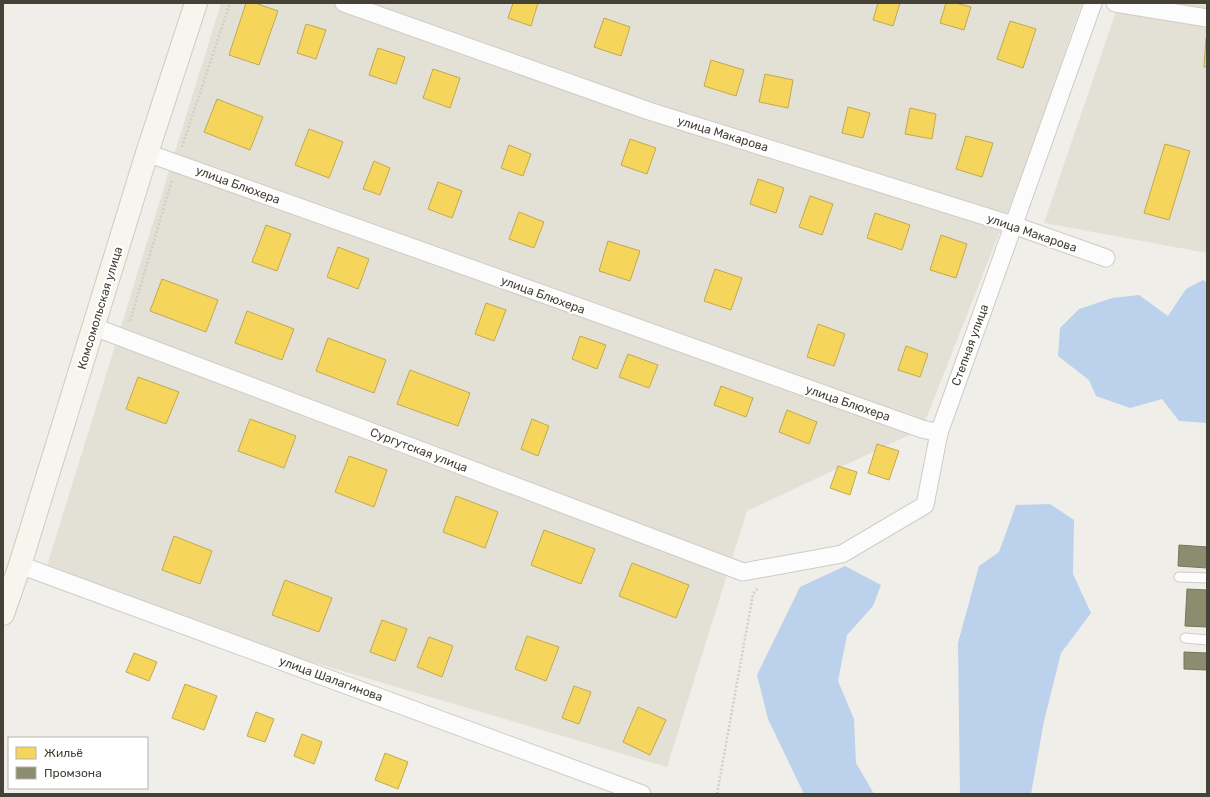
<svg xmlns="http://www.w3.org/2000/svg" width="1210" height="797" font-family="Rubik,sans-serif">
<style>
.residential{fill:#e3e1d6}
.water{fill:#bbd1ec}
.homes{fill:#f6d55c;stroke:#c1a951}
.industry{fill:#8c8c6e;stroke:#77765d}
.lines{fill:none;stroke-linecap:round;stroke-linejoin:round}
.lane-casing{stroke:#cdccc7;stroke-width:11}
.street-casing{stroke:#cdccc7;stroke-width:19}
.secondary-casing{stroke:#ceccc0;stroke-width:24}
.path{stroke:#d0cecb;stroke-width:2.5;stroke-dasharray:2 2;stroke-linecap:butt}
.lane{stroke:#fdfcfc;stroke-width:9}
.street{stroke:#fdfcfc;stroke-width:17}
.secondary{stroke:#f6f5ee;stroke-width:22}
.labels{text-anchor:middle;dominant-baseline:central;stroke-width:4;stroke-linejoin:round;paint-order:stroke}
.street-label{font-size:12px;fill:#454136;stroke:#fff}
</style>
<rect width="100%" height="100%" fill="#efeee9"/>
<!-- residential -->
<g class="residential">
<path d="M 221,3 L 1082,3 L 1026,165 L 922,429 L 747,511 L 667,767 L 42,582 Z"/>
<path d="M 1119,3 L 1207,3 L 1207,253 L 1044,223 Z"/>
</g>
<!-- water -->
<g class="water">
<path d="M 1203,280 L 1207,283 L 1207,423 L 1179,421 L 1162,399 L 1130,408 L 1096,396 L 1089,380 L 1058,356 L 1060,328 L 1079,309 L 1112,298 L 1139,295 L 1168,316 L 1186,289 Z"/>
<path d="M 1050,504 L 1074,520 L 1073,574 L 1091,613 L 1061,653 L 1044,721 L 1031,794 L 960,794 L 958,643 L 979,566 L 999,552 L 1016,505 Z"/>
<path d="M 845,566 L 881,585 L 873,606 L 847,635 L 838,681 L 854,719 L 856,763 L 874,794 L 804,794 L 768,719 L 757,675 L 800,587 Z"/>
</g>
<!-- homes -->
<g class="homes">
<path d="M 246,3 L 255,3 L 278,11 L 259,65 L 229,55 Z"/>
<path d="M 513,3 L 538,3 L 531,26 L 508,18 Z"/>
<path d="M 878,3 L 900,3 L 893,26 L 873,20 Z"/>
<path d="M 946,3 L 955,3 L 971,7 L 964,30 L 940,23 Z"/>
<path d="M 604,18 L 630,27 L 621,56 L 594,47 Z"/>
<path d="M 1010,21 L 1036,29 L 1023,68 L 997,59 Z"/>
<path d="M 306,24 L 326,30 L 316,59 L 297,53 Z"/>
<path d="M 1206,38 L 1207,38 L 1207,67 L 1204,67 Z"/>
<path d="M 378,48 L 405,57 L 396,84 L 369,75 Z"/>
<path d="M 711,60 L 744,70 L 736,96 L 704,86 Z"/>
<path d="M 433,69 L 460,78 L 450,108 L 423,98 Z"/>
<path d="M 765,74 L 793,80 L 788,108 L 759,102 Z"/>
<path d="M 217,99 L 263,117 L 250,150 L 204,132 Z"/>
<path d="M 848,107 L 870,113 L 863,138 L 842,133 Z"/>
<path d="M 910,108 L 936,114 L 932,139 L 905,134 Z"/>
<path d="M 309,129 L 343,142 L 329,178 L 295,165 Z"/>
<path d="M 966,136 L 993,143 L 982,177 L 956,169 Z"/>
<path d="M 630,139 L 656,148 L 647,174 L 621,165 Z"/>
<path d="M 1165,144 L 1190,151 L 1169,220 L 1144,213 Z"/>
<path d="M 509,145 L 531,154 L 523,176 L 501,168 Z"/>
<path d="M 374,161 L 390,168 L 380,195 L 363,189 Z"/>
<path d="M 758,179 L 784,188 L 776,213 L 750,204 Z"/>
<path d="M 438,182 L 462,191 L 452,218 L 428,209 Z"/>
<path d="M 810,196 L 833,204 L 822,235 L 799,227 Z"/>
<path d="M 519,212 L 544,222 L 534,248 L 509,239 Z"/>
<path d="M 875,213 L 910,225 L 902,250 L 867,238 Z"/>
<path d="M 266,225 L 291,234 L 277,271 L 252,262 Z"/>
<path d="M 941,235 L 967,244 L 956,278 L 930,270 Z"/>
<path d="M 608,241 L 640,251 L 630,281 L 599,271 Z"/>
<path d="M 338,247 L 369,259 L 358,289 L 327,277 Z"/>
<path d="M 715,269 L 742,278 L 731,310 L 704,301 Z"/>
<path d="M 162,279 L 218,300 L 206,332 L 150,311 Z"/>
<path d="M 486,303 L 506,310 L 494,341 L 475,334 Z"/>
<path d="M 247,311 L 294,329 L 282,360 L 235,343 Z"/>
<path d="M 818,324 L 845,334 L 834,366 L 807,357 Z"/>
<path d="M 580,336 L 606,345 L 597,369 L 572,359 Z"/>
<path d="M 328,338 L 386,360 L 374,393 L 316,371 Z"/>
<path d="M 906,346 L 928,354 L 920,377 L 898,370 Z"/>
<path d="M 628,354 L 658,365 L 649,388 L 619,377 Z"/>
<path d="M 410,370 L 470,393 L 458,426 L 397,404 Z"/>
<path d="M 138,377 L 179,392 L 166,424 L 126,409 Z"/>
<path d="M 721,386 L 753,398 L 746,417 L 714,405 Z"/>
<path d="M 787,410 L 817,422 L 809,444 L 779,432 Z"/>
<path d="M 250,419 L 296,436 L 284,468 L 238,451 Z"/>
<path d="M 532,419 L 549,426 L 538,456 L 521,449 Z"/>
<path d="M 877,444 L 899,451 L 889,480 L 868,473 Z"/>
<path d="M 349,456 L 387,470 L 374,507 L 335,492 Z"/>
<path d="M 838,466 L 857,472 L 850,495 L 830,488 Z"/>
<path d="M 456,496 L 498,512 L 485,548 L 443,532 Z"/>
<path d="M 544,530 L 595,549 L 581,584 L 531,565 Z"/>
<path d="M 174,536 L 212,551 L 200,584 L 162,570 Z"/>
<path d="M 632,563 L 689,585 L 676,618 L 619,596 Z"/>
<path d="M 285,580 L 332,598 L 319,632 L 272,615 Z"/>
<path d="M 382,620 L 407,629 L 395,661 L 370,652 Z"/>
<path d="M 527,636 L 559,647 L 546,681 L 515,669 Z"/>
<path d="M 429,637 L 453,646 L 442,677 L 417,667 Z"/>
<path d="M 134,653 L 157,662 L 149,681 L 126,672 Z"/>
<path d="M 185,684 L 217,696 L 204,730 L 172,718 Z"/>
<path d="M 574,686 L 591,692 L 579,724 L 562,718 Z"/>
<path d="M 638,707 L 666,720 L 650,755 L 623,742 Z"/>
<path d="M 256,712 L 274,719 L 265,742 L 247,736 Z"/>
<path d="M 302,734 L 322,742 L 314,764 L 294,756 Z"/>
<path d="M 385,753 L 408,762 L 398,789 L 375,780 Z"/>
</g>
<!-- industry -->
<g class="industry">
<path d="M 1179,545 L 1207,547 L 1207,568 L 1178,566 Z"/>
<path d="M 1187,589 L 1207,590 L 1207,627 L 1185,626 Z"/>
<path d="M 1184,652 L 1207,653 L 1207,670 L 1184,669 Z"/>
</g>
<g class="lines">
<defs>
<g id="lane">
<path d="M 1179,577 L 1207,578"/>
<path d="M 1185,638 L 1207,640"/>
</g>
<g id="street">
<path d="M 344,3 L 649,111 L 1013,225 L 1106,258"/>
<path d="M 1115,3 L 1207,18"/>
<path d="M 147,153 L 922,429 L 939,433"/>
<path d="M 94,327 L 743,572 L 842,554 L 925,505 L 939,433 L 1093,3"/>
<path d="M 20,565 L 642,794"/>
</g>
<path id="secondary" d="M 3,614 L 20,565 L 147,153 L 196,3"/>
</defs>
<!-- lane casing -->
<use href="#lane" class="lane-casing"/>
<!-- street casing -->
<use href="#street" class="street-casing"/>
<!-- secondary casing -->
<use href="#secondary" class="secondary-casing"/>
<!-- path -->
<g class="path">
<path d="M 182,147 L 230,3"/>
<path d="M 130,321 L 172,180"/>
<path d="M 717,794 L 753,594 L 758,588"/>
</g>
<!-- lane -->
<use href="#lane" class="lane"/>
<!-- street -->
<use href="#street" class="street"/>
<!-- secondary -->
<use href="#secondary" class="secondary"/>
</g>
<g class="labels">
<!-- street labels -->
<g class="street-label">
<text transform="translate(723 134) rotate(17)">улица Макарова</text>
<text transform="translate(238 185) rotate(20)">улица Блюхера</text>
<text transform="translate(1032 233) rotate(19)">улица Макарова</text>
<text transform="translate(543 295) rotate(20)">улица Блюхера</text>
<text transform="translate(100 308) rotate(-73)">Комсомольская улица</text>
<text transform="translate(970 345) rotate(-70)">Степная улица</text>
<text transform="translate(848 403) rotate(19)">улица Блюхера</text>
<text transform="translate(419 450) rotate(21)">Сургутская улица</text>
<text transform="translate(331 679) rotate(20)">улица Шалагинова</text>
</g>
</g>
<!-- border -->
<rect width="1210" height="797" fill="none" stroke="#454136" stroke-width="8"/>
<!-- legend -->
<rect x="8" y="737" width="140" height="52" fill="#ffffff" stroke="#b5b3af"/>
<rect x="16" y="747" width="20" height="12" fill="#f6d55c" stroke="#b5b3af"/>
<text x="44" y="757" font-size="12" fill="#454136">Жильё</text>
<rect x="16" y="767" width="20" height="12" fill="#8c8c6e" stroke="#b5b3af"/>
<text x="44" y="777" font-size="12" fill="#454136">Промзона</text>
</svg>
